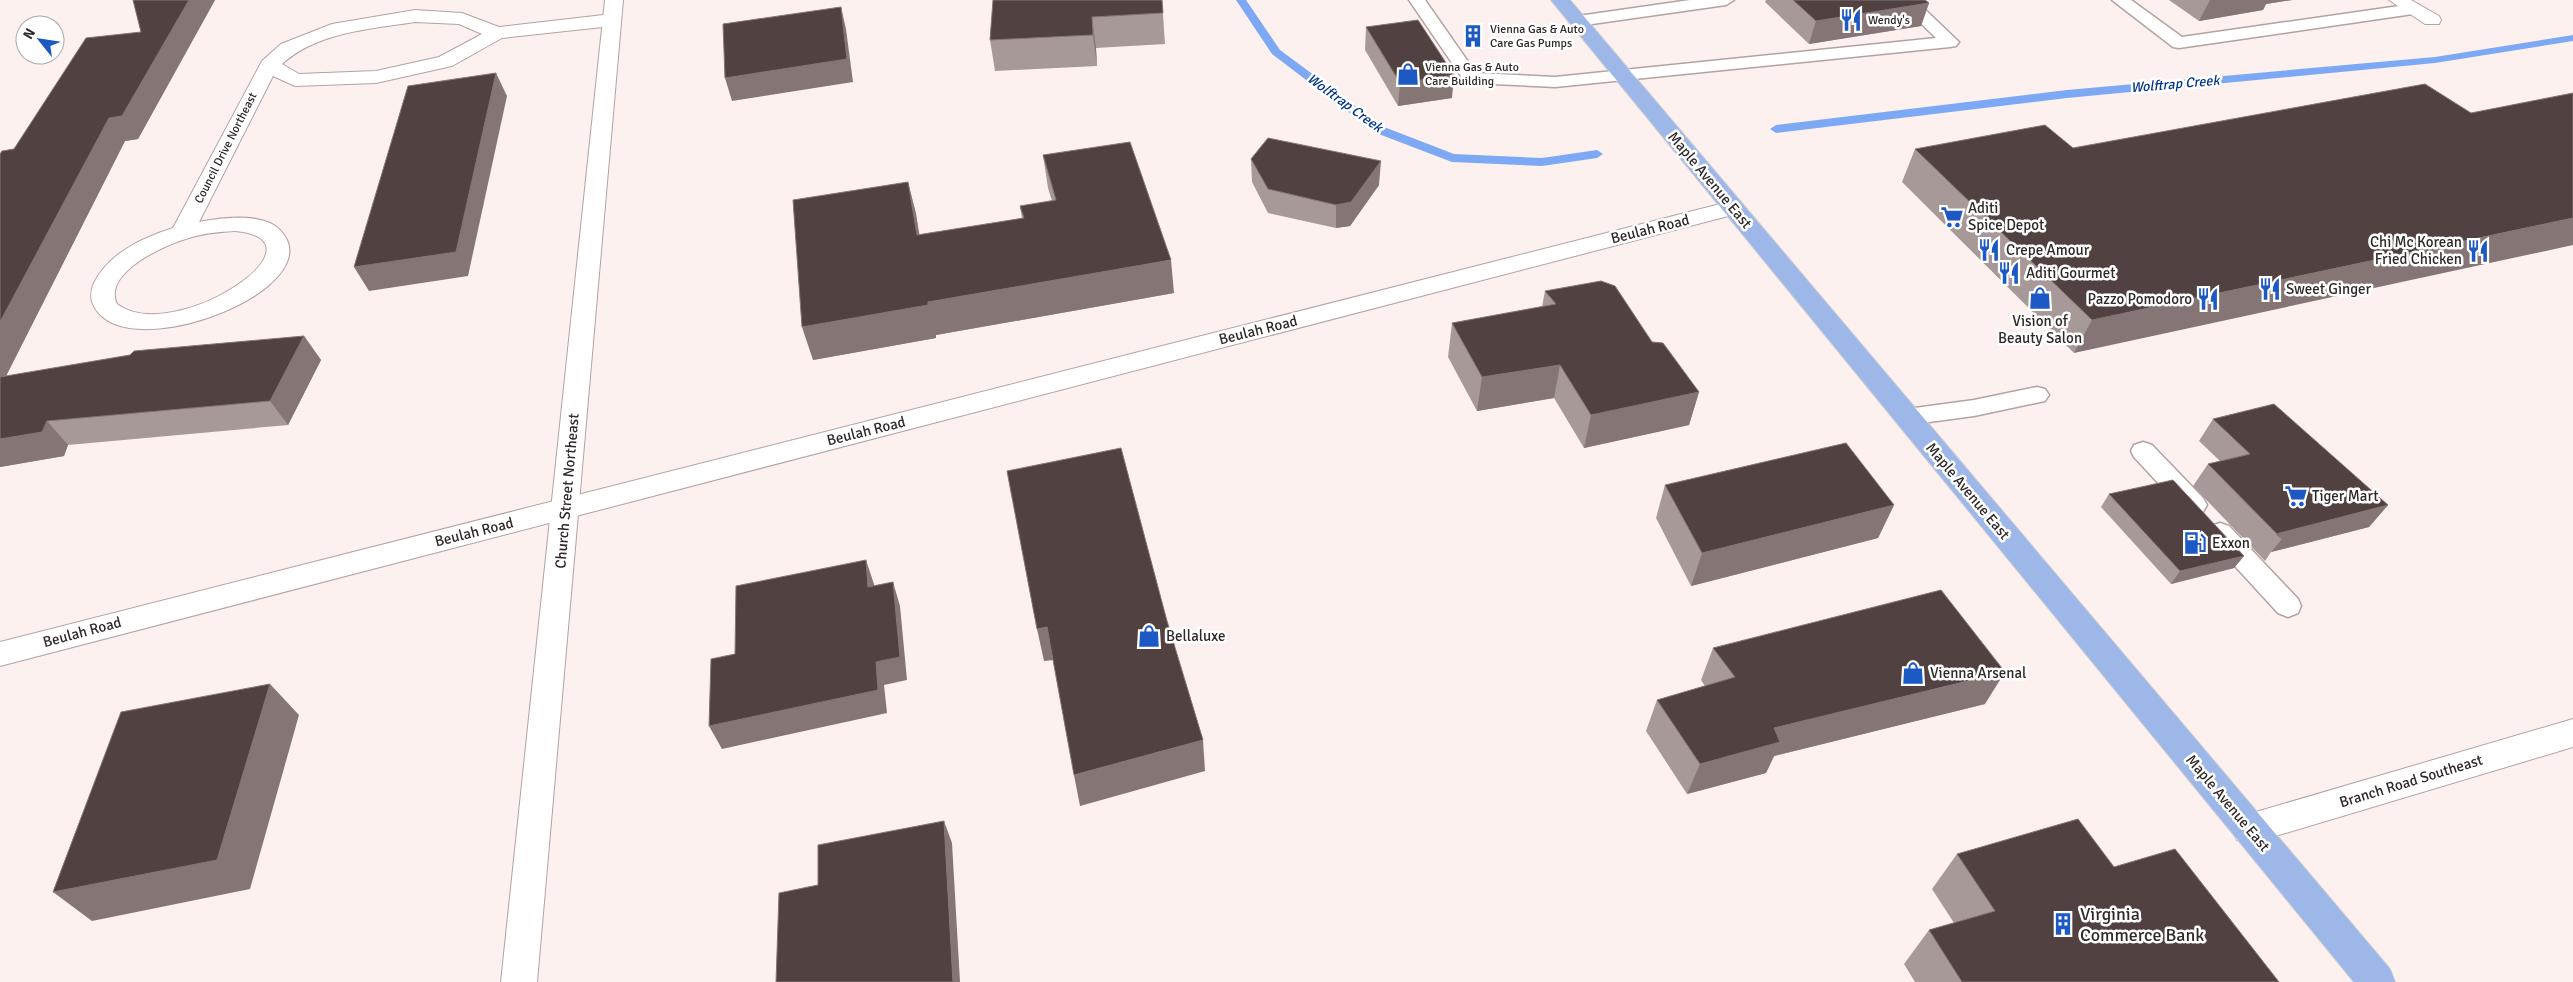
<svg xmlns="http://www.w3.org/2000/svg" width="2573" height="982" font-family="Signika,sans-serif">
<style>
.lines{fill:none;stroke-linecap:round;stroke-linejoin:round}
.stream{fill:#7da9f4;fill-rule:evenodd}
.service-casing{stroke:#b4a2a1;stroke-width:3}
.minor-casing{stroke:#b4a2a1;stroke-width:2}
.tertiary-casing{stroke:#b4a2a1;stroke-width:2}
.secondary-casing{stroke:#b4a2a1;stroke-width:2}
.primary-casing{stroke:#d1d0d0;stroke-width:2}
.service{fill:#fff;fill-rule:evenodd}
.minor{fill:#fff;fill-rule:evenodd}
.tertiary{fill:#fff;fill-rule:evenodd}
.secondary{fill:#fff;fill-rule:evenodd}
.primary{fill:#9db8e8;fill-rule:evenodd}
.wall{fill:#a79998}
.shaded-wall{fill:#857675}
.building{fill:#514140;stroke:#857675}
.labels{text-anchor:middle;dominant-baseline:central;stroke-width:5;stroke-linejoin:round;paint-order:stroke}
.far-poi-label{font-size:12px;fill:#302929;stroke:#fff;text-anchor:start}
.far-street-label{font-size:12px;fill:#302929;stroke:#fff}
.far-water-label{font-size:14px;font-style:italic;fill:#023489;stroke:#fff}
.street-label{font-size:15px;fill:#302929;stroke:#fff}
.poi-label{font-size:15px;fill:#302929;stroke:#fff;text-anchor:start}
.near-poi-label{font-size:18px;fill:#302929;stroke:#fff;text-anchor:start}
</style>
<rect width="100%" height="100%" fill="#fdf1f0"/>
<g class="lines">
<!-- stream -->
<g class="stream">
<path d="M 1236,0 L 1246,0 L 1280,50 L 1384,127 L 1454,154 L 1542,158 L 1597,150 L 1603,154 L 1597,158 L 1542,166 L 1452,162 L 1376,133 L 1272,54 Z"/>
<path d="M 2573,35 L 2573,41 L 2435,63 L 2067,98 L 1776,133 L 1770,129 L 1776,125 L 2067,90 L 2435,57 Z"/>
</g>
<defs>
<g id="service">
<path d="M 1409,0 L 1425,0 L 1476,73 L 1555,77 L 1936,38 L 1897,0 L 1915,0 L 1959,42 L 1956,46 L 1950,47 L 1555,87 L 1471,83 L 1465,82 Z"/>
<path d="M 1690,0 L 1734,0 L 1726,5 L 1578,26 L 1572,25 L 1569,21 L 1572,17 L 1578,16 Z"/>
<path d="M 2112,0 L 2131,0 L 2182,37 L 2413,4 L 2419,5 L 2421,9 L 2419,13 L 2413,14 L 2179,48 L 2173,47 Z"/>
<path d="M 2037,387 L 2045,389 L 2049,395 L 2045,401 L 1974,416 L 1907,425 L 1899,423 L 1895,417 L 1899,411 L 1907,409 L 1974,400 Z"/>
<path d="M 2143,442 L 2152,445 L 2203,498 L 2207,505 L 2203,512 L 2194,514 L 2185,512 L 2134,457 L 2131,451 L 2134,445 Z"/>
<path d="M 2220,523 L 2229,526 L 2298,599 L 2301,606 L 2298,613 L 2288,617 L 2278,613 L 2211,540 L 2207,533 L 2211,526 Z"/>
</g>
<g id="minor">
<path d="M 2389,0 L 2411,0 L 2439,16 L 2441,20 L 2439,24 L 2425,24 Z"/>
<path d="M 415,10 L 462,13 L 499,27 L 612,14 L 619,16 L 621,20 L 619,24 L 612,26 L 502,38 L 452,66 L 376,83 L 295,86 L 273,76 L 199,222 C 220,218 263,212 280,230 C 335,287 130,368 95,308 C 90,300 90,292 94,283 C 109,253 142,238 173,228 L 262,61 L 281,44 L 332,24 ZM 415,22 L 459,24 L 482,34 L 439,57 L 376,71 L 299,74 L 282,64 C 317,32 370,29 415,22 ZM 235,231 C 334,240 174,347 117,304 C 102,272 167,244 189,238 C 204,233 220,232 235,231 Z"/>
</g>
<g id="tertiary">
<path d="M 605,0 L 623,0 L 537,982 L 501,982 Z"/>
<path d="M 2573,719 L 2573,747 L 2249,844 L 2237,840 L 2232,829 L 2237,818 L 2249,814 Z"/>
</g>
<path id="secondary" d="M 1732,201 L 1740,203 L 1743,208 L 1740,213 L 0,666 L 0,642 Z"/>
<path id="primary" d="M 1551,0 L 1570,0 L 2390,969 L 2395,982 L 2354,982 Z"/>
</defs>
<!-- service casing -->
<use href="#service" class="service-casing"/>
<!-- minor casing -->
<use href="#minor" class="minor-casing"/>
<!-- tertiary casing -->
<use href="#tertiary" class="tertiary-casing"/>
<!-- secondary casing -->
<use href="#secondary" class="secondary-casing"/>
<!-- primary casing -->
<use href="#primary" class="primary-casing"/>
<!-- service -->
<use href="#service" class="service"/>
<!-- minor -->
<use href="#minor" class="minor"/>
<!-- tertiary -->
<use href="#tertiary" class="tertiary"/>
<!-- secondary -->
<use href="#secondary" class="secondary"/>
<!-- primary -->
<use href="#primary" class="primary"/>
</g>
<!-- wall -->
<g class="wall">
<path d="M 133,0 L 215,0 L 138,139 L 125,141 L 6,376 L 304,336 L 321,360 L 288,425 L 68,445 L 64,456 L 0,467 L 14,149 L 141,32 Z"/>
<path d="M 1162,0 L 1165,44 L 1096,48 L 1097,66 L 995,71 L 990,40 Z"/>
<path d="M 1766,0 L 1925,0 L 1929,3 L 1921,26 L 1809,44 L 1765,2 Z"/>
<path d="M 2169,0 L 2292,0 L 2266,4 L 2263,10 L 2199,21 Z"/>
<path d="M 1366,27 L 1452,98 L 1398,106 L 1365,50 Z"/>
<path d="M 2425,84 L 2074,353 L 1902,182 L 1915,149 L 2073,148 Z"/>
<path d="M 1043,155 L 1174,293 L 936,335 L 936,338 L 813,360 L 908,182 L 916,214 L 919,235 L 1022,218 L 1020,206 L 1052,201 L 1048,188 Z"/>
<path d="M 1251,159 L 1379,185 L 1350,226 L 1336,228 L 1268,213 L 1252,182 Z"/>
<path d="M 1545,291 L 1652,342 L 1699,392 L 1689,425 L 1584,448 L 1554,398 L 1477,411 L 1448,357 L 1452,323 L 1542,307 Z"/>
<path d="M 2213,419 L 2388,505 L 2369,527 L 2271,552 L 2265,561 L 2193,486 L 2208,464 L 2220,461 L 2199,441 Z"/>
<path d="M 1665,485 L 1894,505 L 1878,538 L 1691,586 L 1656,518 Z"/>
<path d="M 2109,494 L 2244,556 L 2234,568 L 2171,584 L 2101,507 Z"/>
<path d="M 1713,648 L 1985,704 L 1774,756 L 1766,773 L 1687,794 L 1646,731 L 1657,700 L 1705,686 L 1701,680 Z"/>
<path d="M 1957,854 L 2114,867 L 2279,982 L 1915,982 L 1904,964 L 1929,930 L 1954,923 L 1932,889 Z"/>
</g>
<!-- shaded-wall -->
<g class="shaded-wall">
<path d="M 189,0 L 215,0 L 138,139 L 125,141 L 0,388 L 0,322 L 109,118 Z"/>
<path d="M 2210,0 L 2292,0 L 2266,4 L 2263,10 L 2199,21 Z"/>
<path d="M 1929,3 L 1921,26 L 1809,44 L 1816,21 Z"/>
<path d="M 841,7 L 846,29 L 853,82 L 732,101 L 725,78 Z"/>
<path d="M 1092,17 L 1096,48 L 1097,66 L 1093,35 Z"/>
<path d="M 496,73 L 507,96 L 468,276 L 369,291 L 354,267 Z"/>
<path d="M 1454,75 L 1452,98 L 1398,106 L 1400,83 Z"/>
<path d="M 1381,161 L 1379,185 L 1350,226 L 1336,228 L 1336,205 Z"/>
<path d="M 908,182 L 916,214 L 925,268 L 917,235 Z"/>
<path d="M 2573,218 L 2573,245 L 2074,353 L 2092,320 Z"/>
<path d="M 1171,260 L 1174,293 L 936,335 L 936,338 L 813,360 L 802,327 L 928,302 Z"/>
<path d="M 304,336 L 321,360 L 288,425 L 270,401 Z"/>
<path d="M 1560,365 L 1554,398 L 1477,411 L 1482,377 Z"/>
<path d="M 1699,392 L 1689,425 L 1584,448 L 1591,415 Z"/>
<path d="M 47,421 L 68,445 L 64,456 L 0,467 L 0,439 Z"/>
<path d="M 1894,505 L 1878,538 L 1691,586 L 1702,553 Z"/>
<path d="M 2388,505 L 2369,527 L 2271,552 L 2282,539 L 2276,534 Z"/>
<path d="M 2244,556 L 2234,568 L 2171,584 L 2180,571 Z"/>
<path d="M 866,560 L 874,584 L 876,610 L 868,587 Z"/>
<path d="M 893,582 L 900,606 L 907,680 L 884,685 L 887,713 L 722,749 L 709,726 Z"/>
<path d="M 1047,627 L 1054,660 L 1044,661 L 1037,629 Z"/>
<path d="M 2005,672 L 1985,704 L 1774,756 L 1766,773 L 1687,794 L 1700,764 L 1774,728 Z"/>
<path d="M 270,684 L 299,715 L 250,889 L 92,921 L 53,892 Z"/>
<path d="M 1203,740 L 1205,771 L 1080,806 L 1074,775 Z"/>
<path d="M 944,821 L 952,843 L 960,982 L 953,982 Z"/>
</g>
<!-- building -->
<g class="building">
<path d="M 133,0 L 189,0 L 122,116 L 109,118 L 0,322 L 0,154 L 2,151 L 14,149 L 86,38 L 141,32 Z"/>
<path d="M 993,0 L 1162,0 L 1163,13 L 1092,17 L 1093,35 L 990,40 Z"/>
<path d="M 1793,0 L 1925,0 L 1929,3 L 1816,21 Z"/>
<path d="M 841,7 L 847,59 L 725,78 L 723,24 Z"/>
<path d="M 1418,20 L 1454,75 L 1400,83 L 1366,27 Z"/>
<path d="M 496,73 L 456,252 L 354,267 L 408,86 Z"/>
<path d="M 2425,84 L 2471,113 L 2573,93 L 2573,218 L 2092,320 L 1915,149 L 2045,125 L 2073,148 Z"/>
<path d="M 1268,138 L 1381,161 L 1351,202 L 1336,205 L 1268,189 L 1251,159 Z"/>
<path d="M 1130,142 L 1171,260 L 928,302 L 928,305 L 802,327 L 793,200 L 908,182 L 917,235 L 1024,218 L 1020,206 L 1056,200 L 1043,155 Z"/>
<path d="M 1601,281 L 1615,286 L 1652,342 L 1663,343 L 1699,392 L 1591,415 L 1560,365 L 1482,377 L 1452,323 L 1556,304 L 1545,291 Z"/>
<path d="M 304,336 L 270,401 L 47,421 L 42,432 L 0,439 L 0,377 L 130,355 L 134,351 Z"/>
<path d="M 2274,404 L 2388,505 L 2276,534 L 2282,539 L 2208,464 L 2250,454 L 2213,419 Z"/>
<path d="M 1846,443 L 1894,505 L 1702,553 L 1665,485 Z"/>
<path d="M 1121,448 L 1167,621 L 1203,740 L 1074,775 L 1047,627 L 1037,629 L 1007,471 Z"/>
<path d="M 2173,480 L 2244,556 L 2180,571 L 2109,494 Z"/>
<path d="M 866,560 L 868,587 L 893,582 L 900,657 L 876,662 L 878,690 L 709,726 L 711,659 L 735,654 L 736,586 Z"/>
<path d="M 1941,590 L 2005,672 L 1774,728 L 1780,742 L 1700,764 L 1657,700 L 1735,677 L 1713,648 Z"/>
<path d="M 270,684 L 217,860 L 53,892 L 121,712 Z"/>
<path d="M 2078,819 L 2114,867 L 2175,849 L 2279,982 L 1962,982 L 1929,930 L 1995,911 L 1957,854 Z"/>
<path d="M 944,821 L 953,982 L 776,982 L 779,893 L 818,885 L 818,845 Z"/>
</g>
<!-- icons -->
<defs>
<symbol id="restaurant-bare" viewBox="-9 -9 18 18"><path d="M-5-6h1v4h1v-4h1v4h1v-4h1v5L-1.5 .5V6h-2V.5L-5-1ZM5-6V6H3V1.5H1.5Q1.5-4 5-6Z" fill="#1c59c5" stroke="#fff" stroke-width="2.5" paint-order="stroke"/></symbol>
<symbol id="building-bare" viewBox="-9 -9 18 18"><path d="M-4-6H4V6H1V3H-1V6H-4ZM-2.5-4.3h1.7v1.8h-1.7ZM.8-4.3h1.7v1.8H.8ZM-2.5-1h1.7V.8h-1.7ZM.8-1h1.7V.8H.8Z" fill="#1c59c5" stroke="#fff" stroke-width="2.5" paint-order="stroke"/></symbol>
<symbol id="shop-bare" viewBox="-9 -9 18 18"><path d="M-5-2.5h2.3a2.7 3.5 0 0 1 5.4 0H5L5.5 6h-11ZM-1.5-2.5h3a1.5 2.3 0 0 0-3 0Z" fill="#1c59c5" stroke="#fff" stroke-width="2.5" paint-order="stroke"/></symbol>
<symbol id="supermarket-bare" viewBox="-9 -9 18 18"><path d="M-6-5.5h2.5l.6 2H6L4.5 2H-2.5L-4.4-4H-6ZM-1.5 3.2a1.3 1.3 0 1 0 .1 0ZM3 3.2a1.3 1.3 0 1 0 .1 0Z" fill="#1c59c5" stroke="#fff" stroke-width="2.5" paint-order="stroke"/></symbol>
<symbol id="fuel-bare" viewBox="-9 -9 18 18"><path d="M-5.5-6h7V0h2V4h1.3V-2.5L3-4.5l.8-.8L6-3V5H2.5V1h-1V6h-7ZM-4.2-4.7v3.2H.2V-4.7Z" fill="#1c59c5" stroke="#fff" stroke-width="2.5" paint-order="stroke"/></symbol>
</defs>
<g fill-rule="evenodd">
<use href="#restaurant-bare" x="1835" y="4" width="32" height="32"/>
<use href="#building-bare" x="1457" y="20" width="32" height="32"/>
<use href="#shop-bare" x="1392" y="58" width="32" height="32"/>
<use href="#supermarket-bare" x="1936" y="201" width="32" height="32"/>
<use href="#restaurant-bare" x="1973" y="234" width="32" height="32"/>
<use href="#restaurant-bare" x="2462" y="235" width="32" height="32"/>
<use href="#restaurant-bare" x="1993" y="257" width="32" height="32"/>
<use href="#restaurant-bare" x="2254" y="273" width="32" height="32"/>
<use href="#shop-bare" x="2024" y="282" width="32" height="32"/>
<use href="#restaurant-bare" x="2192" y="283" width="32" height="32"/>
<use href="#supermarket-bare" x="2280" y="480" width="32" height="32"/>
<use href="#fuel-bare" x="2179" y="527" width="32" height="32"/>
<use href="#shop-bare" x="1133" y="620" width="32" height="32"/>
<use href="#shop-bare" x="1897" y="657" width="32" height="32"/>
<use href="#building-bare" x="2047" y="908" width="32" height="32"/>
</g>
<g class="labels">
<!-- far-poi labels -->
<g class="far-poi-label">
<text x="1868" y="20">Wendy's</text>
<text x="1490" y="29">Vienna Gas &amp; Auto<tspan x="1490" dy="14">Care Gas Pumps</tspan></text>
<text x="1425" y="67">Vienna Gas &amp; Auto<tspan x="1425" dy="14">Care Building</tspan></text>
</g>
<!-- far-street labels -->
<g class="far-street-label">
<text transform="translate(226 148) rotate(-63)">Council Drive Northeast</text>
</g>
<!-- far-water labels -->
<g class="far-water-label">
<text transform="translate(2175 84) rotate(-5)">Wolftrap Creek</text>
<text transform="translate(1345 103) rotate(36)">Wolftrap Creek</text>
</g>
<!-- street labels -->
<g class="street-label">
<text transform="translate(1710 180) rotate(50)">Maple Avenue East</text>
<text transform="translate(1650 229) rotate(-14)">Beulah Road</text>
<text transform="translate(1258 330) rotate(-14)">Beulah Road</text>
<text transform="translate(866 431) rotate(-14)">Beulah Road</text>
<text transform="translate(567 491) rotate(-85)">Church Street Northeast</text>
<text transform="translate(1968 491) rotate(50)">Maple Avenue East</text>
<text transform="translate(474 532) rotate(-14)">Beulah Road</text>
<text transform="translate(82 632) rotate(-15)">Beulah Road</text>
<text transform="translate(2411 781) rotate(-17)">Branch Road Southeast</text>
<text transform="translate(2228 803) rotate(50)">Maple Avenue East</text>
</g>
<!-- poi labels -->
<g class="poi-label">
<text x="1968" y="208">Aditi<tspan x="1968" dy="17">Spice Depot</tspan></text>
<text x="2462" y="242" text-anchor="end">Chi Mc Korean<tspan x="2462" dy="17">Fried Chicken</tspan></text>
<text x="2006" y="250">Crepe Amour</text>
<text x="2026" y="273">Aditi Gourmet</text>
<text x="2286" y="289">Sweet Ginger</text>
<text x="2192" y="299" text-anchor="end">Pazzo Pomodoro</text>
<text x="2040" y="321" text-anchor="middle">Vision of<tspan x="2040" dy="17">Beauty Salon</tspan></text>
<text x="2312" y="496">Tiger Mart</text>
<text x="2212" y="543">Exxon</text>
<text x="1166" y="636">Bellaluxe</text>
<text x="1930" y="673">Vienna Arsenal</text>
</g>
<!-- near-poi labels -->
<g class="near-poi-label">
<text x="2080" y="914">Virginia<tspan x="2080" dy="21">Commerce Bank</tspan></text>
</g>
</g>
<!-- north arrow -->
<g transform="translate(40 40) rotate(300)"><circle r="24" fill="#ffffff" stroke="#aca9a9"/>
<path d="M0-4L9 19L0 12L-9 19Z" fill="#1c59c5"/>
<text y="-8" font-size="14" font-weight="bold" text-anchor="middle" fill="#302929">N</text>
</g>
</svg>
